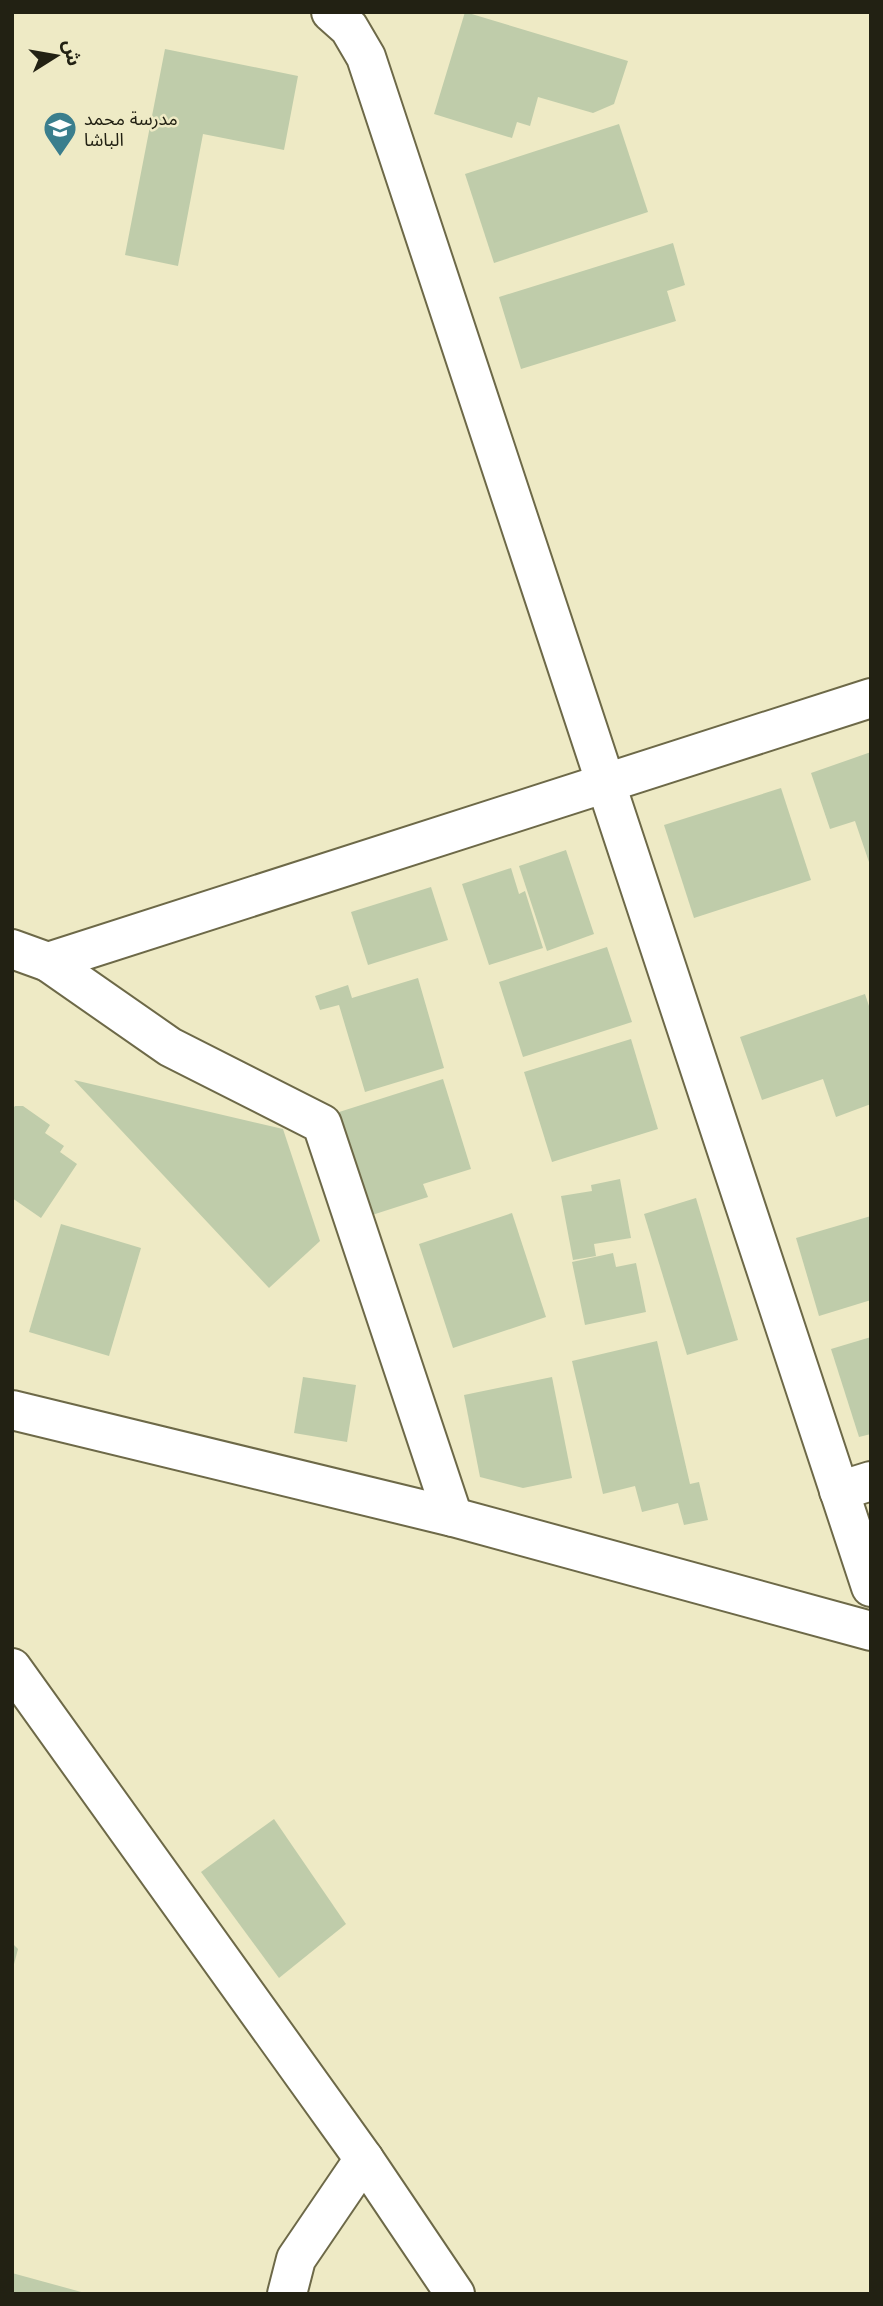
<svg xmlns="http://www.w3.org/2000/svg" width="883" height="2306" font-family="Lora,'Noto Sans Arabic',serif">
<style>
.building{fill:#bfccaa}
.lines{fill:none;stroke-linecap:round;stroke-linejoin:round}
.minor-casing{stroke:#6d6948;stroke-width:42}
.minor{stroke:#fff;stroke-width:38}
.labels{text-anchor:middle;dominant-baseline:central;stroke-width:5;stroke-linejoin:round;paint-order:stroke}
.poi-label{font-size:18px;fill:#222113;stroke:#eeeac5;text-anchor:start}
</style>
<rect width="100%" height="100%" fill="#eeeac5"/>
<!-- building -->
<g class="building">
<path d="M 465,12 L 628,61 L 614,104 L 593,113 L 538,97 L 530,126 L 517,122 L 512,138 L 434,114 Z"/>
<path d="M 165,49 L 298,76 L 284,150 L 203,134 L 178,266 L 125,255 Z"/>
<path d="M 619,124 L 648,212 L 494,263 L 465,174 Z"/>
<path d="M 673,243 L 685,285 L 667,291 L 676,321 L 521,369 L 499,297 Z"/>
<path d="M 871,752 L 871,865 L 870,865 L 855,821 L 830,829 L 811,773 Z"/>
<path d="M 781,788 L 811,880 L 694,918 L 664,825 Z"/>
<path d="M 566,850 L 594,934 L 547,951 L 519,866 Z"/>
<path d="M 511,868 L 519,894 L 525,891 L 543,948 L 489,965 L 462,884 Z"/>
<path d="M 431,887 L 448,940 L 368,965 L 351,912 Z"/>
<path d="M 607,947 L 632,1022 L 523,1057 L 499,982 Z"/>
<path d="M 418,978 L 444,1068 L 365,1092 L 339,1005 L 320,1010 L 315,996 L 348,985 L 352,998 Z"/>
<path d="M 865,994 L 871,1012 L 871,1104 L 836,1117 L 823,1079 L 762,1100 L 740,1037 Z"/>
<path d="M 631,1039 L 658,1129 L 552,1162 L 524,1072 Z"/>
<path d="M 443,1079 L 471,1169 L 423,1184 L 428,1197 L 369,1216 L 336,1113 Z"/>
<path d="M 74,1080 L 283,1129 L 320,1241 L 269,1288 Z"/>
<path d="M 15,1106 L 23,1106 L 50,1125 L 45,1133 L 64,1146 L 60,1152 L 77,1164 L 41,1218 L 12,1198 L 12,1110 Z"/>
<path d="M 620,1179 L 631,1238 L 594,1244 L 596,1256 L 573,1260 L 561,1196 L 592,1191 L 591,1185 Z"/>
<path d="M 696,1198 L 738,1340 L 687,1355 L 644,1214 Z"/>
<path d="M 512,1213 L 546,1317 L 453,1348 L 419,1244 Z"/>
<path d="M 871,1216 L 871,1300 L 819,1316 L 796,1238 Z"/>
<path d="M 61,1224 L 141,1248 L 109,1356 L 29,1332 Z"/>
<path d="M 613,1253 L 616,1267 L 636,1263 L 646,1312 L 585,1325 L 572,1262 Z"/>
<path d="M 871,1337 L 871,1434 L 859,1437 L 831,1349 Z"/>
<path d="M 657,1341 L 690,1484 L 699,1482 L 708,1520 L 684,1525 L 678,1503 L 642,1512 L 635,1486 L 603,1494 L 572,1361 Z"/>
<path d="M 303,1377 L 356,1385 L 347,1442 L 294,1433 Z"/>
<path d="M 552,1377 L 572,1478 L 523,1488 L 480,1477 L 464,1395 Z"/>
<path d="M 274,1819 L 346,1924 L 279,1978 L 201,1872 Z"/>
<path d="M 12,1943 L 18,1949 L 13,1968 L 12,1968 Z"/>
<path d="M 12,2273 L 85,2293 L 85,2294 L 12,2294 Z"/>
</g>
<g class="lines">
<defs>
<g id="minor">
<path d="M 331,12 L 349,28 L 366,57 L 871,1587"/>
<path d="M 12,949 L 48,962 L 170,1047 L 322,1124 L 453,1517"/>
<path d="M 48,962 L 871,698"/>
<path d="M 12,1410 L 453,1517 L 871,1631"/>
<path d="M 839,1491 L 871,1481"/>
<path d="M 12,1668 L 364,2159 L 455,2294"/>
<path d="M 287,2294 L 296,2259 L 364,2159"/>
</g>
</defs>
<!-- minor casing -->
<use href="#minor" class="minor-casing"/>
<!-- minor -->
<use href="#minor" class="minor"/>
</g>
<!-- icons -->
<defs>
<symbol id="school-pin" viewBox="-11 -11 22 30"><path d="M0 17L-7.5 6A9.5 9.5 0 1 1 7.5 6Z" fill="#3a7e8d" stroke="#eeeac5"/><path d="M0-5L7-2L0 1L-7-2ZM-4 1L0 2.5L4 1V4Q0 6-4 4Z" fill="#fff"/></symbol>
</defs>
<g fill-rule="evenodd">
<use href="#school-pin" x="41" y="109" width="38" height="52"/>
</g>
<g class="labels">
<!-- poi labels -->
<g class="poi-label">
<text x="84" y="118">مدرسة محمد<tspan x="84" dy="21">الباشا</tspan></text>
</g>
</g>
<!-- border -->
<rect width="883" height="2306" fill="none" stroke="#222113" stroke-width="28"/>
<!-- north arrow -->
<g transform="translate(56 56) rotate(79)" stroke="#eeeac5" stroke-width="5" paint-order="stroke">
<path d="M0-5L12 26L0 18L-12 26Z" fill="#222113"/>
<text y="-10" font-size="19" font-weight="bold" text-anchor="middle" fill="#222113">ش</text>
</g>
</svg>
